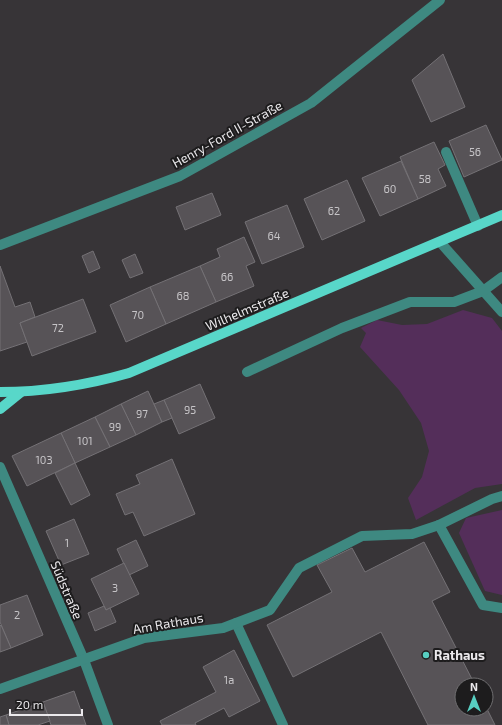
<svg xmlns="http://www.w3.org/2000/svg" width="502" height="725" font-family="'Exo 2',sans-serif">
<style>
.green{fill:#542e5a}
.building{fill:#575357;stroke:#747175}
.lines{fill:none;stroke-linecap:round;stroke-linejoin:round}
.minor{stroke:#3e8981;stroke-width:10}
.major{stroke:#58d7c9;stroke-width:10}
.poi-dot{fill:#57cec1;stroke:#1d1c1d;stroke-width:1.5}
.labels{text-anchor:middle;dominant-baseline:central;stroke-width:4;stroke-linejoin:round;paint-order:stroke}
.number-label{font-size:11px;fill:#c6c4c7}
.street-label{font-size:13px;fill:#ebe9ec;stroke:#1d1c1d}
.poi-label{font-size:13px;font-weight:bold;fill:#ebe9ec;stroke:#1d1c1d;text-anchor:start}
</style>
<rect width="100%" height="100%" fill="#373437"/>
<!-- green -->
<g class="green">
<path d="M 463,310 L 492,318 L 502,331 L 502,484 L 475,488 L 416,520 L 408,498 L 422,477 L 429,451 L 421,423 L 399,390 L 360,347 L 366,333 L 361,328 L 377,320 L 402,325 L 427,324 Z"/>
<path d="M 502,510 L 502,595 L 485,591 L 459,533 L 466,518 Z"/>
</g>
<!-- building -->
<g class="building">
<path d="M 443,54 L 465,107 L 431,122 L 412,80 Z"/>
<path d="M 486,125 L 502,160 L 464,177 L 449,141 Z"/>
<path d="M 434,142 L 445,165 L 438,169 L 446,186 L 418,199 L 400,157 Z"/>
<path d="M 401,161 L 418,199 L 380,216 L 362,178 Z"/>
<path d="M 347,180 L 365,221 L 322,240 L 304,199 Z"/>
<path d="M 212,193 L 221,215 L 185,230 L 176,207 Z"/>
<path d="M 287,205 L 304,247 L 262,264 L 245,222 Z"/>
<path d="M 244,237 L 255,262 L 246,266 L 254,286 L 216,302 L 200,266 L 220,257 L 217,249 Z"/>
<path d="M 93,251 L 100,268 L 89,273 L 82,256 Z"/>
<path d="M 135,254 L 143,273 L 130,278 L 122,260 Z"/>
<path d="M 0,266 L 15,307 L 30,302 L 35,317 L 20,323 L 27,342 L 0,351 Z"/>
<path d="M 200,266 L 216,302 L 166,324 L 150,287 Z"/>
<path d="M 150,287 L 166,324 L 126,342 L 110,305 Z"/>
<path d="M 83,299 L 96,332 L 32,356 L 20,323 Z"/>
<path d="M 200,384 L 215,418 L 179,434 L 164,400 Z"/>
<path d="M 148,391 L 162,422 L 136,435 L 121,404 Z"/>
<path d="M 164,400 L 172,418 L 162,422 L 154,404 Z"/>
<path d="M 121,404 L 136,435 L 110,447 L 95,417 Z"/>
<path d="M 95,417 L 110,447 L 75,463 L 61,433 Z"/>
<path d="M 61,433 L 75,463 L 27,486 L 12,456 Z"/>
<path d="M 172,459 L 195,514 L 144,536 L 133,512 L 125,515 L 116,494 L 140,484 L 136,475 Z"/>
<path d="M 75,463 L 90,495 L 71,505 L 55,473 Z"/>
<path d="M 74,519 L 89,554 L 61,565 L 46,531 Z"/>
<path d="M 136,540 L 148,566 L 129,575 L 117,549 Z"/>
<path d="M 424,542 L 450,592 L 432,601 L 475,685 L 462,685 L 462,709 L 486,709 L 486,707 L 495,725 L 428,725 L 381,632 L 293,677 L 267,625 L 332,592 L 317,565 L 352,548 L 365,572 Z"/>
<path d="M 124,563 L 139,594 L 106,610 L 91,579 Z"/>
<path d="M 27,595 L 43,635 L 11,648 L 0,622 L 0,605 Z"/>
<path d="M 104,606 L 106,610 L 110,608 L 116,622 L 95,631 L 88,613 Z"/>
<path d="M 1,625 L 11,648 L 0,652 L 0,626 Z"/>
<path d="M 234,650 L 260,701 L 229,717 L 224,708 L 195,723 L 196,725 L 162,725 L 160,721 L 216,692 L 203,667 Z"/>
<path d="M 74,691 L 86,725 L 51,725 L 43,702 Z"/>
<path d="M 43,702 L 50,721 L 38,725 L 9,725 L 6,715 Z"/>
<path d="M 6,715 L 9,725 L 0,725 L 0,717 Z"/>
</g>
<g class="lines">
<!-- minor -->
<g class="minor">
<path d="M 446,152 L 478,226"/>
<path d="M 440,242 L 502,312"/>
<path d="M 0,245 L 180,176 L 311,103 L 440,0"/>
<path d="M 247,372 L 342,328 L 410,302 L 454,302 L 483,291 L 502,277"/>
<path d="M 0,467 L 84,660 L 108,725"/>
<path d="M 439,525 L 483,605 L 502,608"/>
<path d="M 236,623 L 283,725"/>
<path d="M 0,689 L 144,638 L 223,628 L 270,610 L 299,568 L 362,536 L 412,534 L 439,525 L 492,499 L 502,496"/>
</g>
<!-- major -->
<g class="major">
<path d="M 0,392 C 45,392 87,385 129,373 L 502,215"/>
<path d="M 0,409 L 21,392"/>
</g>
</g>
<!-- markers -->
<circle class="poi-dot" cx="426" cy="655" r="4"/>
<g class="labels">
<!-- number labels -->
<g class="number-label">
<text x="475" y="151">56</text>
<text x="425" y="178">58</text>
<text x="390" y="188">60</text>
<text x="334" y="210">62</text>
<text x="274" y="235">64</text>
<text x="227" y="276">66</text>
<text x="183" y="295">68</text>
<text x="138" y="314">70</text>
<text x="58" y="327">72</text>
<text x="190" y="409">95</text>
<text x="142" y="413">97</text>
<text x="115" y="426">99</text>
<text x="85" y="440">101</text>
<text x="44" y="459">103</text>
<text x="67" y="542">1</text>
<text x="115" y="587">3</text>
<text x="17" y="614">2</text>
<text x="229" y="679">1a</text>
</g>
<!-- street labels -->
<g class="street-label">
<text transform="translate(227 134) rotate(-29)">Henry-Ford II-Straße</text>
<text transform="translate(247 309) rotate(-23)">Wilhelmstraße</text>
<text transform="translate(67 590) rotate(67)">Südstraße</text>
<text transform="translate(168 623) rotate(-10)">Am Rathaus</text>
</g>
<!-- poi labels -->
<g class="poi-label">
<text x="434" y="655">Rathaus</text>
</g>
</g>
<!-- north arrow -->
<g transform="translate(474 697)"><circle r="19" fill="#1d1c1d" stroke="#6f6e70"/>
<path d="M0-3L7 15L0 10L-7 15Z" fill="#57cec1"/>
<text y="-6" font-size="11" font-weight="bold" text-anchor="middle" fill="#ebe9ec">N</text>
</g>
<!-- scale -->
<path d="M10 709v6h72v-6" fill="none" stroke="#ebe9ec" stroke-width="2"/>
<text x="16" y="709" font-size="12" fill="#ebe9ec" stroke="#1d1c1d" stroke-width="3" paint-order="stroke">20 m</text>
</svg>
